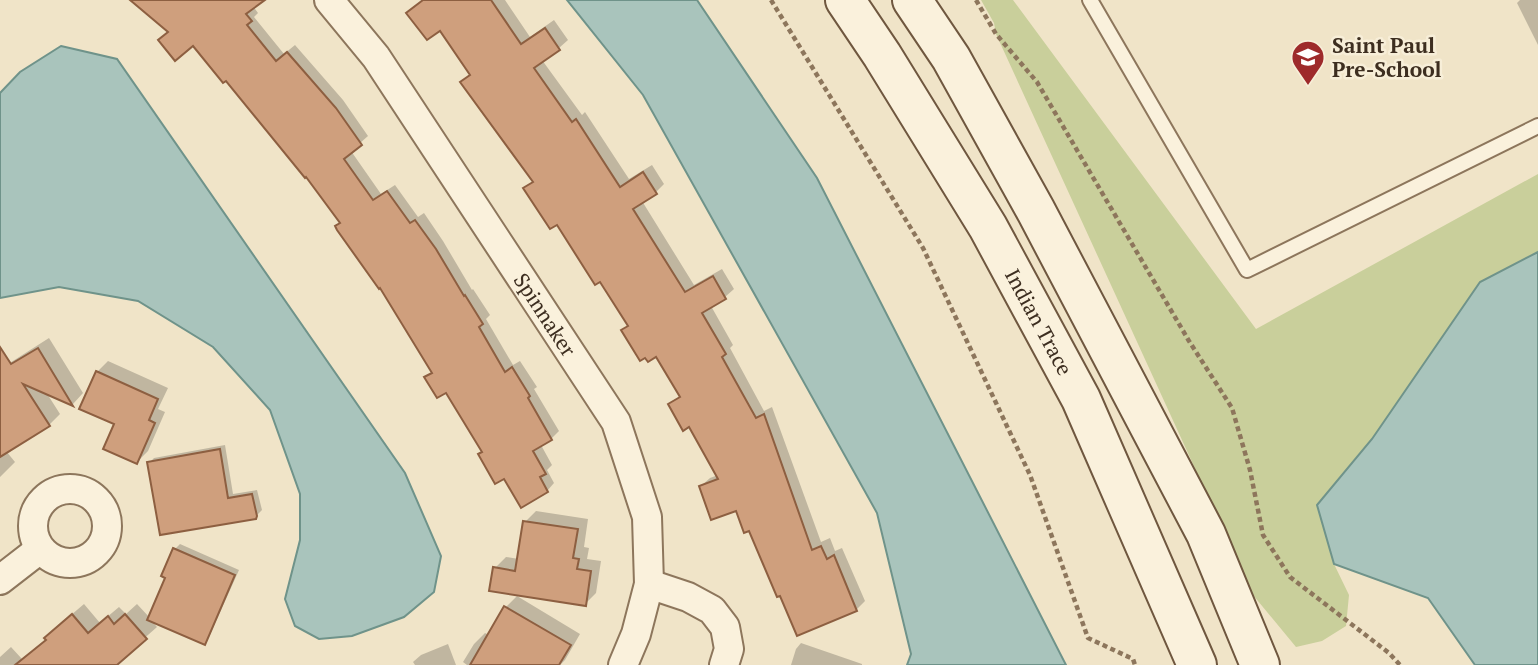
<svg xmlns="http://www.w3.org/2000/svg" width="1538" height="665" font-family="'PT Serif',serif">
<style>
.green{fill:#c9cf9b}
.water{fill:#a9c4bc;stroke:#6f938a;stroke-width:2}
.shadow{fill:#0003}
.building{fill:#cf9f7d;stroke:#8d5f41;stroke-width:2}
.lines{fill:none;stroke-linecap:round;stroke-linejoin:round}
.lane-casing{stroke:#8d765c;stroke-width:18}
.street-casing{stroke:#8d765c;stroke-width:32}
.secondary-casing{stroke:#6f573f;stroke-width:42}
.path{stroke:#8d765c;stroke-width:4.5;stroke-dasharray:5 3.5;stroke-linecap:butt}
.lane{stroke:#faf1dc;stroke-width:14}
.street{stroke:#faf1dc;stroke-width:28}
.secondary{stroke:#faf1dc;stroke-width:38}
.labels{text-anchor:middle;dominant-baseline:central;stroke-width:5;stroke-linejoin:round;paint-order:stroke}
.poi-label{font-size:21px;font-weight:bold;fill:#3d2e20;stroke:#f7eed8;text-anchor:start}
.street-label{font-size:21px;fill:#3d2e20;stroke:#f7eed8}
</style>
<rect width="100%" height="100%" fill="#f0e4c8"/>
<!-- green -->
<path class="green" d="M 981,0 L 1013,0 L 1256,329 L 1538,174 L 1538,252 L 1480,282 L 1372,439 L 1317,505 L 1334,564 L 1349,595 L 1346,626 L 1322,641 L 1296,647 L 1253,595 L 996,34 L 994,23 Z"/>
<!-- water -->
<g class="water">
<path d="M 567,0 L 697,0 L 817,178 L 1066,665 L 907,665 L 911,654 L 877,513 L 643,95 Z"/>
<path d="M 61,46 L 117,59 L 405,473 L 441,556 L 434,592 L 404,617 L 352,636 L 319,639 L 295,626 L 285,599 L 300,540 L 300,494 L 270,410 L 213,347 L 138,301 L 59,287 L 0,298 L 0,93 L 20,72 Z"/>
<path d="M 1538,252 L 1538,665 L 1475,665 L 1428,598 L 1334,564 L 1317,505 L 1372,439 L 1480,282 Z"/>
</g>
<!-- shadow -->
<g class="shadow">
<path d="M 133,0 L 259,0 L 253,6 L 258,13 L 254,17 L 284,54 L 295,45 L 343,100 L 368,136 L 351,151 L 381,194 L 395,185 L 418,217 L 424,213 L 443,241 L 472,290 L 473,289 L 490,315 L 486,319 L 513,365 L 520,361 L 537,387 L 534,389 L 559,431 L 551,439 L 541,445 L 552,465 L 547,470 L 554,483 L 547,491 L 505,477 L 483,451 L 447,390 L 427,378 L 433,371 L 342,222 L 307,175 L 226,79 L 194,43 L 170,31 Z"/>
<path d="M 423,0 L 505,0 L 530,37 L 554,20 L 568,40 L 559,48 L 542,60 L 582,115 L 585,112 L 629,179 L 652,165 L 664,184 L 655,193 L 642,201 L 694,285 L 722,269 L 734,289 L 725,297 L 711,306 L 733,345 L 730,348 L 764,411 L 772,407 L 821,542 L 830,538 L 835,551 L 842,548 L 865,601 L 856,610 L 750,529 L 737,509 L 701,486 L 710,478 L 718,475 L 690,425 L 670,404 L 681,395 L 657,355 L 623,330 L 629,324 L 601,280 L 558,222 L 526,189 L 534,181 L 462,82 L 471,73 L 440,28 L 408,13 Z"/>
<path d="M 1520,0 L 1538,0 L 1538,45 L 1517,3 Z"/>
<path d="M 49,338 L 83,393 L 73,404 L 46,392 L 60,414 L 49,425 L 6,451 L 15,462 L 0,477 L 0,358 L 5,366 Z"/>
<path d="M 108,361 L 168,388 L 158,409 L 165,412 L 148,451 L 137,462 L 116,423 L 97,372 Z"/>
<path d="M 225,445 L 233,494 L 257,490 L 262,510 L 255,517 L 149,463 L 154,458 Z"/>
<path d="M 536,511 L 588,519 L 584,547 L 589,548 L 587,559 L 601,561 L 596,593 L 585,604 L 495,568 L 506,557 L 519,559 L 525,522 Z"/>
<path d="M 180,544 L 239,570 L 209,637 L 204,643 L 150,619 L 157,627 L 114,665 L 0,665 L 0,657 L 11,647 L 22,659 L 47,639 L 57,627 L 84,604 L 100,623 L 119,607 L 126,614 L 137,604 L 150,618 L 168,577 L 175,549 Z"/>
<path d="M 517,596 L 580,634 L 565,660 L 560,665 L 467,665 L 463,662 L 474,644 L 485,633 L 489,635 L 506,607 Z"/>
<path d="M 801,643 L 862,664 L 862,665 L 791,665 L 796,649 Z"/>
<path d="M 448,644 L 456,665 L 415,665 L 413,662 L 421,655 Z"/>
</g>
<!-- building -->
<g class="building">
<path d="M 130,0 L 265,0 L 246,14 L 252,21 L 247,25 L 276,61 L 287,52 L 336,108 L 362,145 L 344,159 L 373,200 L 387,191 L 410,223 L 415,220 L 436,249 L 464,296 L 465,295 L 483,324 L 479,327 L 505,372 L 512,367 L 530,396 L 528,398 L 552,440 L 533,451 L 546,474 L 540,477 L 548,492 L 521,508 L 504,479 L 495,484 L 478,454 L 482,452 L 446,393 L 437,398 L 424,377 L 432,373 L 380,288 L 379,289 L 337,230 L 335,226 L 340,223 L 306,177 L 305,178 L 226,81 L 223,83 L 193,46 L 175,61 L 158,40 L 168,32 Z"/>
<path d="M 423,0 L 491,0 L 521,44 L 545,28 L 560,50 L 534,68 L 572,122 L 576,119 L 620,187 L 643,172 L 657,194 L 633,209 L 685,292 L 713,276 L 726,299 L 702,313 L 726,354 L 722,357 L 756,418 L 764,414 L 812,550 L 821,546 L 827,559 L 834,555 L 857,611 L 797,636 L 780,596 L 777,597 L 749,531 L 744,533 L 736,511 L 711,520 L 699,486 L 718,479 L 689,427 L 683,431 L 668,404 L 680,397 L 656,357 L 648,362 L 645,358 L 640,361 L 621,330 L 628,326 L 600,282 L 595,285 L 557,225 L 550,229 L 523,188 L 533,182 L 460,82 L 470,75 L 440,31 L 427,40 L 406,13 Z"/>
<path d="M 0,347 L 11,364 L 38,348 L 73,406 L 23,384 L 50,426 L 0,457 Z"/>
<path d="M 96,371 L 158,399 L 149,420 L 155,423 L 137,464 L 103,449 L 114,424 L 79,409 Z"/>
<path d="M 220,449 L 228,498 L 252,494 L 257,516 L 256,519 L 160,535 L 147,462 Z"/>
<path d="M 523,521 L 578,529 L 573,558 L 579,559 L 577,569 L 591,571 L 586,606 L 489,591 L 493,567 L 515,571 Z"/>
<path d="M 173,548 L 235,575 L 205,645 L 147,620 L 165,578 L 161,576 Z"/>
<path d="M 504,606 L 571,645 L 559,665 L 470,665 Z"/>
<path d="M 72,614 L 88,633 L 108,616 L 114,624 L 125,614 L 147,639 L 117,665 L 15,665 L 46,640 L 44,638 Z"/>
</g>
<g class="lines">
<defs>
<path id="lane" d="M 1090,0 L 1247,270 L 1538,126"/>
<g id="street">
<path id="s1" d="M 329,0 L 376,57 L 616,422 L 647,517 L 649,584 L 636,634 L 623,665"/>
<circle cx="70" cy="526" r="37"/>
<path d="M 0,580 L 40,549"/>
<path d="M 649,584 L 688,597 L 712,610 L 725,627 L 729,649 L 724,665"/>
</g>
<g id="secondary">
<path id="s2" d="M 845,0 L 882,55 L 988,227 L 1081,399 L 1197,665"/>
<path d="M 912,0 L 951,58 L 1036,211 L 1206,534 L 1260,665"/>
</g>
</defs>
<!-- lane casing -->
<use href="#lane" class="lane-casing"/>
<!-- street casing -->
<use href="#street" class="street-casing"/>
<!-- secondary casing -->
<use href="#secondary" class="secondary-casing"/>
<!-- path -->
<g class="path">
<path d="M 771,0 L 923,248 L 1030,475 L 1088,638 L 1133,659 L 1135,665"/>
<path d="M 976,0 L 996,34 L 1037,82 L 1189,341 L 1232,408 L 1250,470 L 1263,535 L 1290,577 L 1389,653 L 1400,665"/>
</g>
<!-- lane -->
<use href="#lane" class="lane"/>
<!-- street -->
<use href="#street" class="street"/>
<!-- secondary -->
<use href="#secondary" class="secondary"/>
</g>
<!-- icons -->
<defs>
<symbol id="school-pin" viewBox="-11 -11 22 30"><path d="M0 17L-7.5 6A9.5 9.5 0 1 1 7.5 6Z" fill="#9e2a2b" stroke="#f7eed8"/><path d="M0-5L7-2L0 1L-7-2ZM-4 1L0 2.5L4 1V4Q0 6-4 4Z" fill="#fff"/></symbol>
</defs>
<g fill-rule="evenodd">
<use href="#school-pin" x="1289" y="38" width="38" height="52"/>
</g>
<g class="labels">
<!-- poi labels -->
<g class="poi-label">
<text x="1332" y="45">Saint Paul<tspan x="1332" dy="24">Pre-School</tspan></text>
</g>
<!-- street labels -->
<g class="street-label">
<text stroke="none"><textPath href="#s1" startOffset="382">Spinnaker</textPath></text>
<text stroke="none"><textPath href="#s2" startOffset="376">Indian Trace</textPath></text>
</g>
</g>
</svg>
